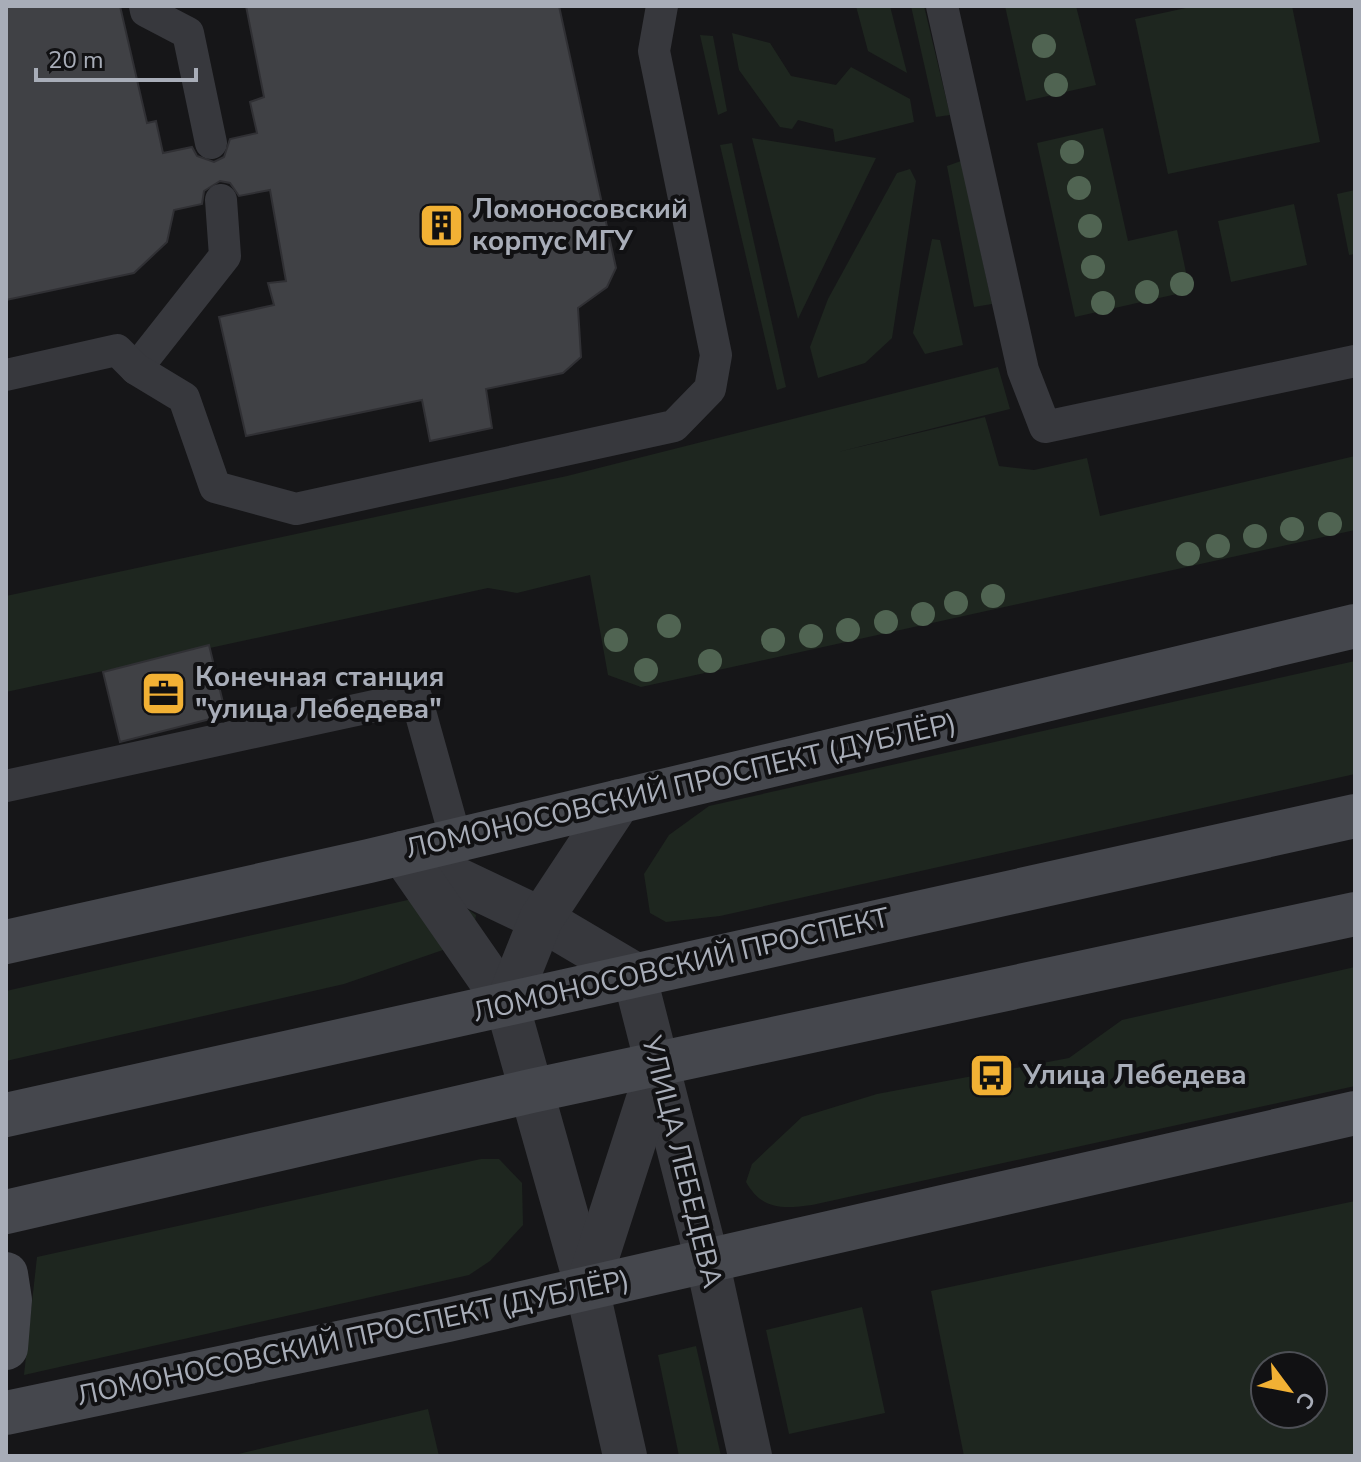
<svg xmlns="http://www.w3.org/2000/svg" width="1361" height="1462" font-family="'Nunito Sans',sans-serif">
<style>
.green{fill:#1e261f;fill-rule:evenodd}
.building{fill:#404145;stroke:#303034;stroke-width:2}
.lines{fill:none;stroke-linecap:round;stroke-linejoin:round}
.lane{stroke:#37383d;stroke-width:32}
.street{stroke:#37383d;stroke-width:44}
.secondary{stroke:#45474d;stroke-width:44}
.tree{fill:#506452}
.labels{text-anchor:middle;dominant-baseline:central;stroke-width:8;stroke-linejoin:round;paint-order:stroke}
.poi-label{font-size:28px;font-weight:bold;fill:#a8adb8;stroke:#111113;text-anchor:start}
.street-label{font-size:28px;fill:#a8adb8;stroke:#111113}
</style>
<rect width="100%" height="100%" fill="#161618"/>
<!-- green -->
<g class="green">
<path d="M 856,6 L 890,6 L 907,73 L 868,51 Z"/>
<path d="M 911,6 L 924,6 L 950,115 L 936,117 Z"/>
<path d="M 1005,6 L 1076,6 L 1096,85 L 1026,101 Z"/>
<path d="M 1195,6 L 1292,6 L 1320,142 L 1168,174 L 1135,19 Z"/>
<path d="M 732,33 L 770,43 L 791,76 L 836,85 L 851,67 L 910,99 L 914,122 L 835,142 L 833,129 L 798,120 L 792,129 L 780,127 L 739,70 Z"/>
<path d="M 700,35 L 713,36 L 727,111 L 718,115 Z"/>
<path d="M 1103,128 L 1128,241 L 1177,230 L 1190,291 L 1075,317 L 1037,143 Z"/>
<path d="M 752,138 L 876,158 L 798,319 Z"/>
<path d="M 732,143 L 786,387 L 777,390 L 720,145 Z"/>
<path d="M 961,161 L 992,304 L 974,307 L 947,166 Z"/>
<path d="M 910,169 L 916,181 L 892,338 L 865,363 L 818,378 L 810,347 L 828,299 L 897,173 Z"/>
<path d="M 1355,190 L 1355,254 L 1349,255 L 1337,194 Z"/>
<path d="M 1294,204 L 1307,265 L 1231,282 L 1218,221 Z"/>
<path d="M 932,239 L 940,240 L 963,345 L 925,354 L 913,333 Z"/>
<path d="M 998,367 L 1010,409 L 838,452 L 985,417 L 999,466 L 1034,470 L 1087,458 L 1100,516 L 1355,456 L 1355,530 L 641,687 L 608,675 L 590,575 L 517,593 L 488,588 L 6,692 L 6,596 L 567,476 Z"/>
<path d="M 1355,661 L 1355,774 L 720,916 L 666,922 L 650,913 L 644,874 L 669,835 L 709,806 Z"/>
<path d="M 443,892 L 476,915 L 472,940 L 344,984 L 6,1061 L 6,991 Z"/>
<path d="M 1355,967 L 1355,1086 L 812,1205 C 782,1209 762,1210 746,1182 L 752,1164 L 802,1117 L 877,1094 L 1069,1058 L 1122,1020 Z"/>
<path d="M 481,1159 L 499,1159 L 522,1183 L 523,1225 L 490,1261 L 469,1275 L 24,1375 L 37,1257 Z"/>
<path d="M 1355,1201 L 1355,1456 L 964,1456 L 931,1291 ZM 1265,1366 L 1313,1366 L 1313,1414 L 1265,1414 Z"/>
<path d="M 862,1307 L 885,1413 L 789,1434 L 766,1330 Z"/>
<path d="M 696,1346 L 721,1456 L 679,1456 L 658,1355 Z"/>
<path d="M 428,1409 L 439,1456 L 230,1456 Z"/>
</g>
<!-- building -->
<g class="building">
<path d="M 6,6 L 120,6 L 147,123 L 156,121 L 163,153 L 192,147 L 197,156 L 214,162 L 224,157 L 230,139 L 257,133 L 250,102 L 264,97 L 246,6 L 559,6 L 616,268 L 607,287 L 578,308 L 581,357 L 563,373 L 486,389 L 492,428 L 430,441 L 422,400 L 246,436 L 219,317 L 274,305 L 268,283 L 286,281 L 270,190 L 239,196 L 230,183 L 220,181 L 204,191 L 202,204 L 174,210 L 167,242 L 134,273 L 6,300 Z"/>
<path d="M 209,645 L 226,715 L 120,742 L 103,672 Z"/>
</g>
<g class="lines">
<!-- lane -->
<g class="lane">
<path d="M 145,6 L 146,11 L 188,33 L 211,143"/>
<path d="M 942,6 L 1023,370 L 1045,427 L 1355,361"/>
<path d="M 136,369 L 225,256 L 221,200"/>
<path d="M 6,375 L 117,350 L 136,369 L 184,398 L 215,487 L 296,509 L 674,426 L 710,389 L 716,355 L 654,51 L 662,6"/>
<path d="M 6,786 L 416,697 L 456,840"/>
</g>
<!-- street -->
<g class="street">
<path d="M 402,853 L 541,919 L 634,974 L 707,1260 L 750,1456"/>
<path d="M 403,854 L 507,1004 L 587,1288 L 625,1456"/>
<path d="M 507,1004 L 541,919 L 619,801"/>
<path d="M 587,1288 L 659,1065"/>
</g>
<!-- secondary -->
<g class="secondary">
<path d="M 6,942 L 369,861 L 1355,626"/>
<path d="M 6,1115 L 1355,816"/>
<path d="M 6,1212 L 531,1091 L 1355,914"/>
<path d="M 6,1274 L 10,1300 L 6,1348"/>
<path d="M 6,1413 L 448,1320 L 1355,1113"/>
</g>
</g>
<!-- trees -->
<g class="tree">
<circle cx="1044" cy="46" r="12"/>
<circle cx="1056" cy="85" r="12"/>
<circle cx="1072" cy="152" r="12"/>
<circle cx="1079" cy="188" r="12"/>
<circle cx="1090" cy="226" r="12"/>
<circle cx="1093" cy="267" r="12"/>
<circle cx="1182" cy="284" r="12"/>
<circle cx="1147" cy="292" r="12"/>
<circle cx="1103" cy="303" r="12"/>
<circle cx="1330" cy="524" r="12"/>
<circle cx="1292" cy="529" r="12"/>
<circle cx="1255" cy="536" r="12"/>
<circle cx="1218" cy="546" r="12"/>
<circle cx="1188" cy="554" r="12"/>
<circle cx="993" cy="596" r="12"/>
<circle cx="956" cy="603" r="12"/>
<circle cx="923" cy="614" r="12"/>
<circle cx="886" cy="622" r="12"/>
<circle cx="669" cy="626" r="12"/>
<circle cx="848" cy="630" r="12"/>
<circle cx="811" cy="636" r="12"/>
<circle cx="616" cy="640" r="12"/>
<circle cx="773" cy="640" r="12"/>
<circle cx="710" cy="661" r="12"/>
<circle cx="646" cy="670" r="12"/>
</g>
<!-- icons -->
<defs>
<symbol id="building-square" viewBox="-11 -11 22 22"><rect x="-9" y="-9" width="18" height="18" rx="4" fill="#f2b134" stroke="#111113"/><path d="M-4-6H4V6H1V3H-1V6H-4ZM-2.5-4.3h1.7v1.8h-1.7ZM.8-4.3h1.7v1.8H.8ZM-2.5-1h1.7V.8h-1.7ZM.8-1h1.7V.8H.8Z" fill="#111"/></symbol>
<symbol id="office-square" viewBox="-11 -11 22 22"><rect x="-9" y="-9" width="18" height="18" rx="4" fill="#f2b134" stroke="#111113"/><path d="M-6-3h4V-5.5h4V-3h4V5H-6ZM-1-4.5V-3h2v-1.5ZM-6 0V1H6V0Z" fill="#111"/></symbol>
<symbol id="bus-square" viewBox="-11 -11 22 22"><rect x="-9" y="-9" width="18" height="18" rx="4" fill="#f2b134" stroke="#111113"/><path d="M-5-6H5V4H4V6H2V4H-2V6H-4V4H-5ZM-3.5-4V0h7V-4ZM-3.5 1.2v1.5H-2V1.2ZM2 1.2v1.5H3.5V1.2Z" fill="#111"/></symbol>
</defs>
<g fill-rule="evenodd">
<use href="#building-square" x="416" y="200" width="51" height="51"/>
<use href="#office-square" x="138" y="668" width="51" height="51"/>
<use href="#bus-square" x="966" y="1050" width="51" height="51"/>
</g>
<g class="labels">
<!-- poi labels -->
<g class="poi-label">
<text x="472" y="209">Ломоносовский<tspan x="472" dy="32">корпус МГУ</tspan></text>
<text x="195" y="677">Конечная станция<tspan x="195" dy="32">"улица Лебедева"</tspan></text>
<text x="1023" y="1075">Улица Лебедева</text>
</g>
<!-- street labels -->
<g class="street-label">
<text transform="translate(681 786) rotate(-13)">ЛОМОНОСОВСКИЙ ПРОСПЕКТ (ДУБЛЁР)</text>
<text transform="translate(681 965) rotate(-13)">ЛОМОНОСОВСКИЙ ПРОСПЕКТ</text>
<text transform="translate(682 1162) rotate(76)">УЛИЦА ЛЕБЕДЕВА</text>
<text transform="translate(353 1338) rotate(-12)">ЛОМОНОСОВСКИЙ ПРОСПЕКТ (ДУБЛЁР)</text>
</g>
</g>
<!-- border -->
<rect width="1361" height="1462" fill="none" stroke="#a8adb8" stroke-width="16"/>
<!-- north arrow -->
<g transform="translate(1289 1390) rotate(122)"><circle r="38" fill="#111113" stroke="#4d4f55" stroke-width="2"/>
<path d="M0-6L14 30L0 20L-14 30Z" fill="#f2b134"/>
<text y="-12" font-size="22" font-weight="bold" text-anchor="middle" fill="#a8adb8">С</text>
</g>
<!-- scale -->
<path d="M36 68v12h160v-12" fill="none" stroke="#a8adb8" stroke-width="4"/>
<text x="48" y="68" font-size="24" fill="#a8adb8" stroke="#111113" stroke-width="6" paint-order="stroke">20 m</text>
</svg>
